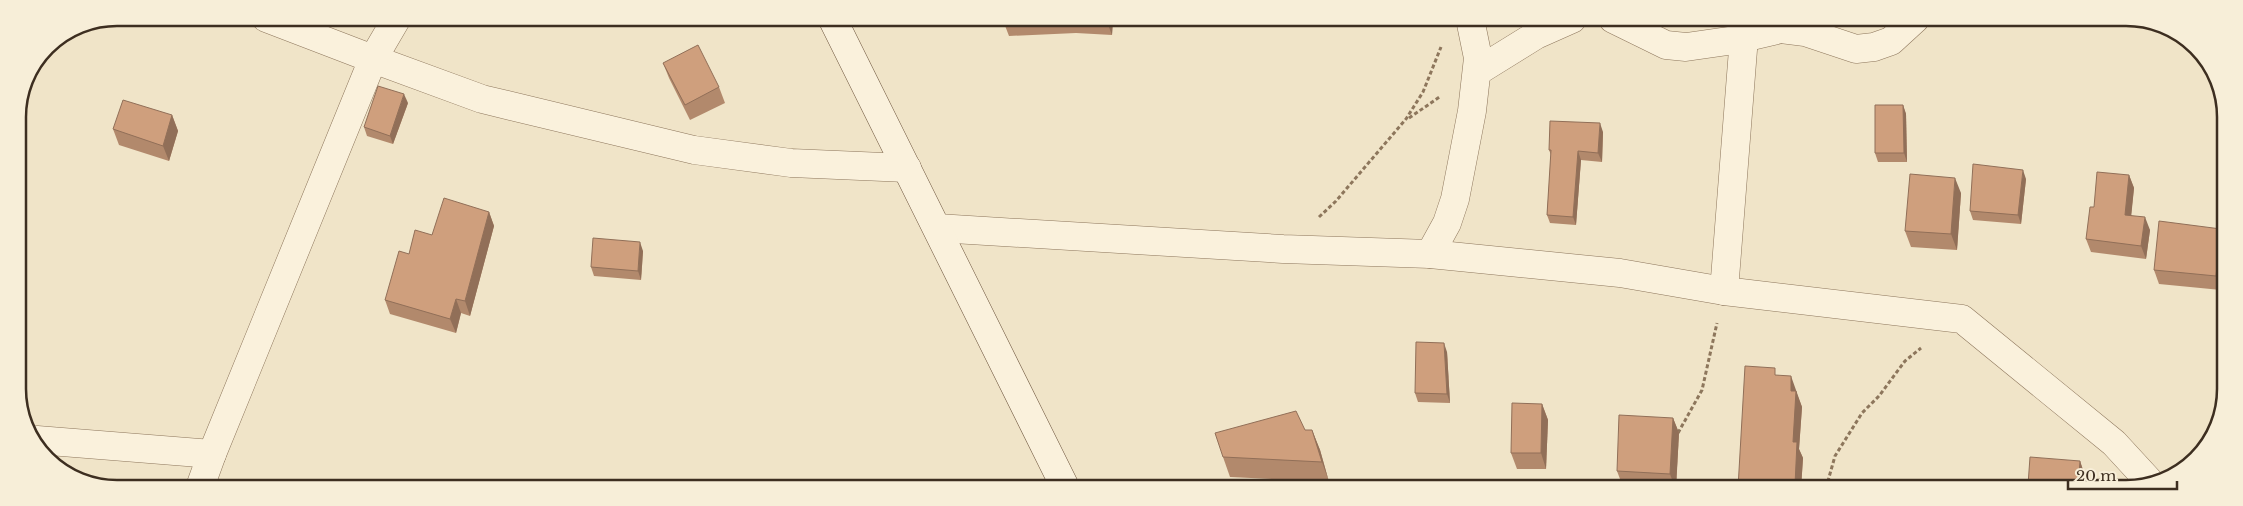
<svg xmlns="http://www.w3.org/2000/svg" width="2243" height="506" font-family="'Libre Baskerville',serif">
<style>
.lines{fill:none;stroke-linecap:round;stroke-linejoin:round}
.street-casing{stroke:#8d765c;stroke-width:29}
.secondary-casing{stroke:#6f573f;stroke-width:29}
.path{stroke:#8d765c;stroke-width:3;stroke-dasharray:4 2.5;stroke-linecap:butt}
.street{stroke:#faf1dc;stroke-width:28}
.secondary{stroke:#faf1dc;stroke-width:28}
.wall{fill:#b2896c}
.shaded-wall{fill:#916f58}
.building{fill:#cf9f7d;stroke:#916f58}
.rim{fill:none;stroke:#3d2e20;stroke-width:2.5}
</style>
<rect width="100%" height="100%" fill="#f0e4c8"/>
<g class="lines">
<defs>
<g id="street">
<path d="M 266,18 L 373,59 L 482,99 L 694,150 L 791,163 L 907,168"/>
<path d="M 1613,19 L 1666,45 L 1686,47 L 1735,40 L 1781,29 L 1805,32 L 1856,49 L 1874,47 L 1891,41 L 1915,19"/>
<path d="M 1478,71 L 1536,35 L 1572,19"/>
<path d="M 937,228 L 1283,249 L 1430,254 L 1620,273 L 1724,291 L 1962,319 L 2114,443 L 2149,481"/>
<path d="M 1430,254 L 1447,223 L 1455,199 L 1472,111 L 1478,58 L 1470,19"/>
<path d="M 1724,291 L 1744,37"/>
<path d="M 37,440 L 212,454"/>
<path d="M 200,487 L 212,454 L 373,59 L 397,18"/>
</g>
<path id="secondary" d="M 832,18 L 1065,487"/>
</defs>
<!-- street casing -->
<use href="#street" class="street-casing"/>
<!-- secondary casing -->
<use href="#secondary" class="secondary-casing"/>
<!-- path -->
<g class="path">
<path d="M 1409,118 L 1441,96"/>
<path d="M 1319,217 L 1336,201 L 1406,119 L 1423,92 L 1441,47"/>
<path d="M 1678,433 L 1702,390 L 1717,323"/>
<path d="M 1826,488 L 1835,456 L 1862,413 L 1879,396 L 1905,361 L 1921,348"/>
</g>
<!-- street -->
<use href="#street" class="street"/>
<!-- secondary -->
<use href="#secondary" class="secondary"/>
</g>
<!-- wall -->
<g class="wall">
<path d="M 1004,18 L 1113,18 L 1112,35 L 1076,33 L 1009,36 L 1004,23 Z"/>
<path d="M 663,63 L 719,87 L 725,103 L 690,120 L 669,78 Z"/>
<path d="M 408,103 L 393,144 L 367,136 L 364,127 Z"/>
<path d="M 1903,105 L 1906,114 L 1907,162 L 1878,162 L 1875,153 Z"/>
<path d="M 172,115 L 178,131 L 169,161 L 119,145 L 113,129 Z"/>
<path d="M 1603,132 L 1602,162 L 1581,160 L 1576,225 L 1550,223 L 1547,215 L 1551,155 L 1549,150 Z"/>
<path d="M 2129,175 L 2134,188 L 2131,215 L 2150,230 L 2146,259 L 2091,252 L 2086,239 Z"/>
<path d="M 2026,179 L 2021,224 L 1973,220 L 1970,211 Z"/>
<path d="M 1961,193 L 1957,250 L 1911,247 L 1905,231 Z"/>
<path d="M 489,212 L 494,226 L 470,316 L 461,313 L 456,333 L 390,314 L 385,300 L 409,254 L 432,235 Z"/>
<path d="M 2224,236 L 2221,290 L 2159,284 L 2154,270 Z"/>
<path d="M 643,251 L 641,280 L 594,276 L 591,267 Z"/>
<path d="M 1447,352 L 1450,403 L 1418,402 L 1415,393 Z"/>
<path d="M 1778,375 L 1797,392 L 1797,394 L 1802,407 L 1799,449 L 1803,458 L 1801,488 L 1738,488 Z"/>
<path d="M 1542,404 L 1548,420 L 1546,469 L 1517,469 L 1511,453 Z"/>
<path d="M 1673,418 L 1679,433 L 1676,488 L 1643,488 L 1623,487 L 1617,471 Z"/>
<path d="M 1305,430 L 1312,430 L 1320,450 L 1329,482 L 1230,477 L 1223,457 Z"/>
<path d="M 2080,461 L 2083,470 L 2081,488 L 2029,488 L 2028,485 Z"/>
</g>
<!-- shaded-wall -->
<g class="shaded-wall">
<path d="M 1107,18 L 1113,18 L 1112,35 L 1107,22 Z"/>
<path d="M 404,94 L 408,103 L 393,144 L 390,136 Z"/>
<path d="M 1903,105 L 1906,114 L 1907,162 L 1904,153 Z"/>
<path d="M 172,115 L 178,131 L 169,161 L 163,146 Z"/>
<path d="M 1600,123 L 1603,132 L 1602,162 L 1598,153 Z"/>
<path d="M 1578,151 L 1581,160 L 1576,225 L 1573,217 Z"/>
<path d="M 2023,170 L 2026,179 L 2021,224 L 2018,215 Z"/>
<path d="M 2129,175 L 2134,188 L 2130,228 L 2125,215 Z"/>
<path d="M 1955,178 L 1961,193 L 1957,250 L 1951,234 Z"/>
<path d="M 489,212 L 494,226 L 470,316 L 465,301 Z"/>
<path d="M 2145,217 L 2150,230 L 2146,259 L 2141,246 Z"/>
<path d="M 2221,229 L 2224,236 L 2224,265 L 2221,290 L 2216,276 Z"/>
<path d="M 640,242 L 643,251 L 641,280 L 638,271 Z"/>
<path d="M 456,299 L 461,313 L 456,333 L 450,319 Z"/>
<path d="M 1444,343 L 1447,352 L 1450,403 L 1447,394 Z"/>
<path d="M 1791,376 L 1802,407 L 1799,449 L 1803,458 L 1801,488 L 1796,488 L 1795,485 L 1791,391 Z"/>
<path d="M 1542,404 L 1548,420 L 1546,469 L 1541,453 Z"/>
<path d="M 1673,418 L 1679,433 L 1676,488 L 1675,488 L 1670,474 Z"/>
<path d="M 1312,430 L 1320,450 L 1329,482 L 1322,462 Z"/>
<path d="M 2080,461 L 2083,470 L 2081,488 L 2078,488 Z"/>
</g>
<!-- building -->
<g class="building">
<path d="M 1004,18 L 1107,18 L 1107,22 L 1071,19 L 1004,23 Z"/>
<path d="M 698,45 L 719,87 L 685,105 L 663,63 Z"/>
<path d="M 378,86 L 404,94 L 390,136 L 364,127 Z"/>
<path d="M 123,100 L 172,115 L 163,146 L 113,129 Z"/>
<path d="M 1875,105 L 1903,105 L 1904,153 L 1875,153 Z"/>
<path d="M 1550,121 L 1600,123 L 1598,153 L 1578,151 L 1573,217 L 1547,215 L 1551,150 L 1549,150 Z"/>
<path d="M 1973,164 L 2023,170 L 2018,215 L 1970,211 Z"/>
<path d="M 2097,172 L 2129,175 L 2125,215 L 2145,217 L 2141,246 L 2086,239 L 2090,207 L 2094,207 Z"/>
<path d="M 1910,174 L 1955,178 L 1951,234 L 1905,231 Z"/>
<path d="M 444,198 L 489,212 L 465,301 L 456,299 L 450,319 L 385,300 L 399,251 L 409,254 L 415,230 L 432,235 Z"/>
<path d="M 2159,221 L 2221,229 L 2216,276 L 2154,270 Z"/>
<path d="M 593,238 L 640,242 L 638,271 L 591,267 Z"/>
<path d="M 1416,342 L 1444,343 L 1447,394 L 1415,393 Z"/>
<path d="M 1745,366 L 1775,368 L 1775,375 L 1791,376 L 1791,391 L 1796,391 L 1793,442 L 1797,442 L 1795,485 L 1790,484 L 1790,488 L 1738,488 Z"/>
<path d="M 1512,403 L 1542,404 L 1541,453 L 1511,453 Z"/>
<path d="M 1296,411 L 1305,430 L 1312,430 L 1322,462 L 1223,457 L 1215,433 Z"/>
<path d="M 1619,415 L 1673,418 L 1670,474 L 1617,471 Z"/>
<path d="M 2030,457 L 2080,461 L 2078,488 L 2028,485 Z"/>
</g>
<!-- crop -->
<path d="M0 0H2243V506H0ZM117 26H2126A91 91 0 0 1 2217 117V389A91 91 0 0 1 2126 480H117A91 91 0 0 1 26 389V117A91 91 0 0 1 117 26Z" fill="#f7eed8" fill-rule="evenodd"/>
<path class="rim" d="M117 26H2126A91 91 0 0 1 2217 117V389A91 91 0 0 1 2126 480H117A91 91 0 0 1 26 389V117A91 91 0 0 1 117 26Z"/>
<!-- scale -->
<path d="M2068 481v8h109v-8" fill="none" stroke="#3d2e20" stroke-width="2.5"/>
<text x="2076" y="481" font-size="15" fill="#3d2e20" stroke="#f7eed8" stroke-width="4" paint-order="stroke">20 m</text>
</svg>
